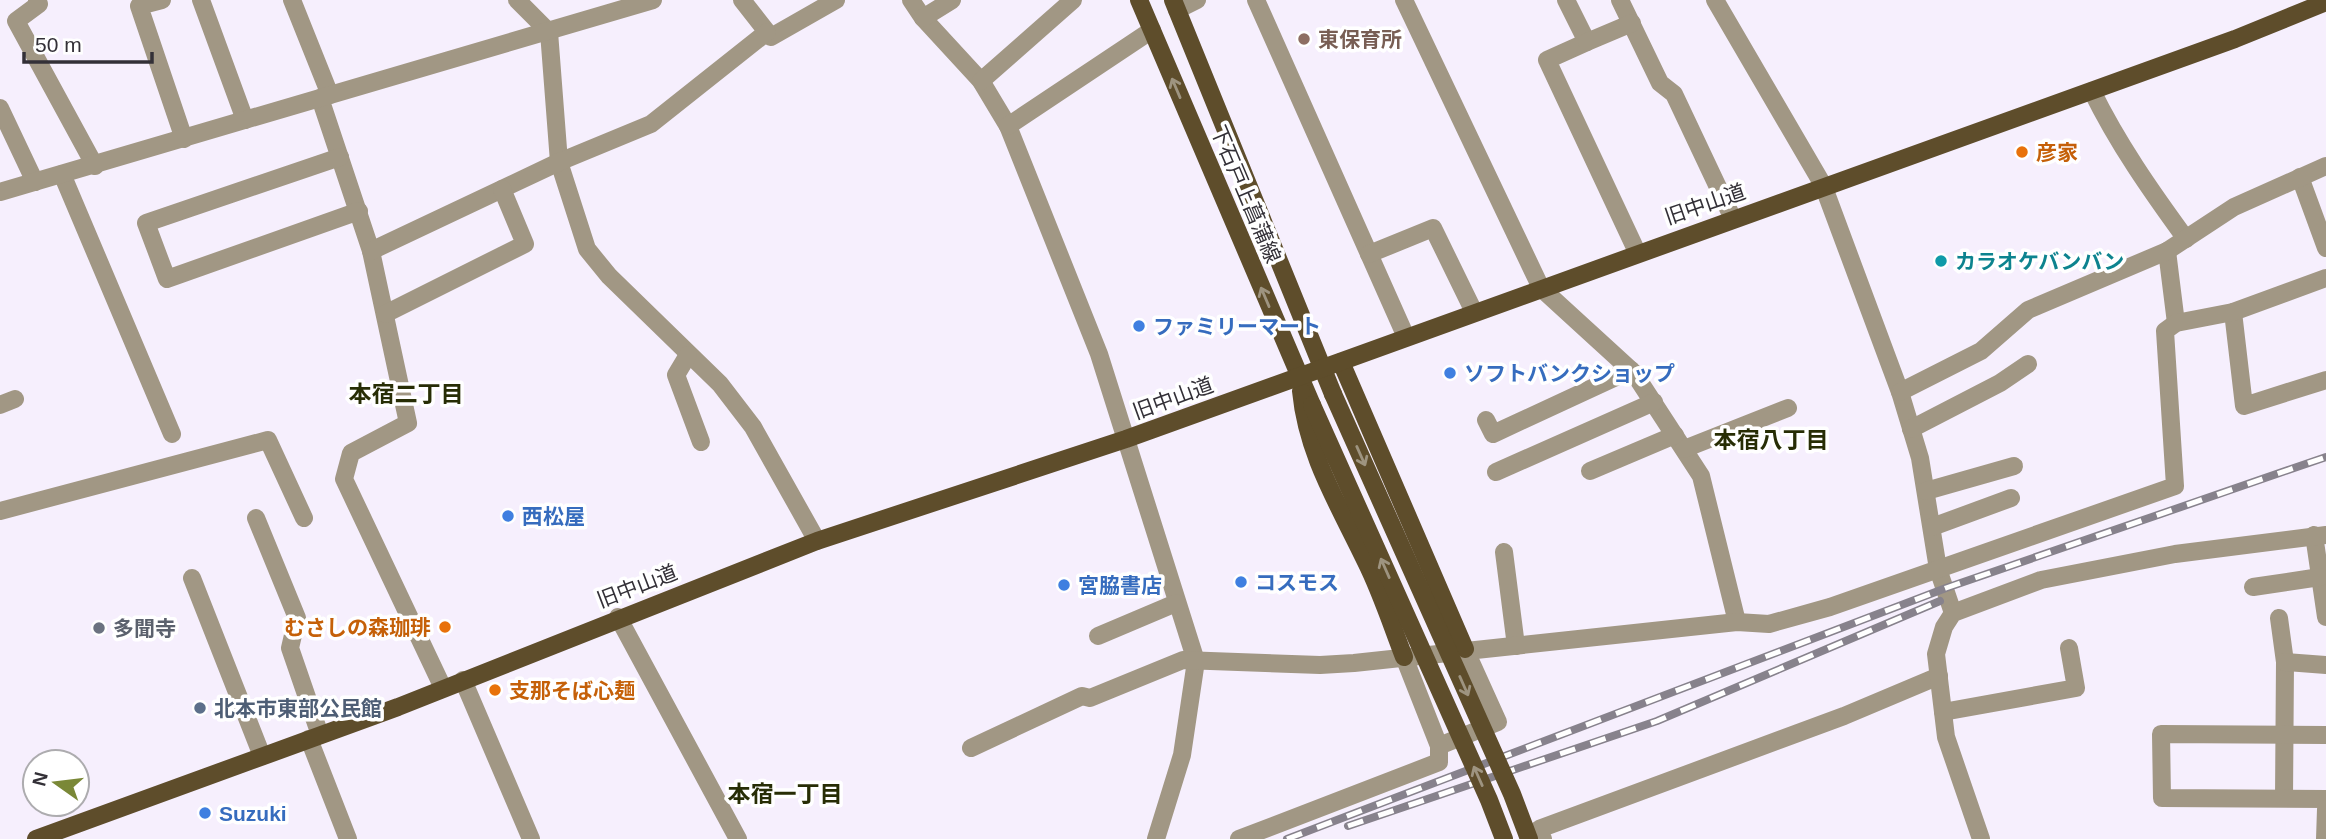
<svg xmlns="http://www.w3.org/2000/svg" width="2326" height="839" font-family="Helvetica,'Noto Sans JP',sans-serif">
<style>
.lines{fill:none;stroke-linecap:round;stroke-linejoin:round}
.minor{stroke:#a19784;stroke-width:18}
.major{stroke:#5e4d2b;stroke-width:18}
.rail-casing{stroke:#87828c;stroke-width:8}
.rail{stroke:#fff;stroke-width:5;stroke-dasharray:16;stroke-linecap:butt}
.major-bridge{stroke:#5e4d2b;stroke-width:18}
.oneway{stroke:#9e9480}
.education-dot{fill:#8d6e63;stroke:#fff;stroke-width:2.5}
.food-dot{fill:#e8710a;stroke:#fff;stroke-width:2.5}
.culture-dot{fill:#0f9aa8;stroke:#fff;stroke-width:2.5}
.shop-dot{fill:#3f7fe0;stroke:#fff;stroke-width:2.5}
.worship-dot{fill:#6b7280;stroke:#fff;stroke-width:2.5}
.service-dot{fill:#5c6f8a;stroke:#fff;stroke-width:2.5}
.labels{text-anchor:middle;dominant-baseline:central;stroke-width:7;stroke-linejoin:round;paint-order:stroke}
.education-label{font-size:21px;font-weight:bold;fill:#785e54;stroke:#fff;text-anchor:start}
.food-label{font-size:21px;font-weight:bold;fill:#c56008;stroke:#fff;text-anchor:start}
.street-label{font-size:21px;fill:#333037;stroke:#fff}
.culture-label{font-size:21px;font-weight:bold;fill:#0d838f;stroke:#fff;text-anchor:start}
.shop-label{font-size:21px;font-weight:bold;fill:#366cbe;stroke:#fff;text-anchor:start}
.worship-label{font-size:21px;font-weight:bold;fill:#5b616d;stroke:#fff;text-anchor:start}
.service-label{font-size:21px;font-weight:bold;fill:#4e5e75;stroke:#fff;text-anchor:start}
.neighbourhood-label{font-size:23px;font-weight:bold;fill:#272d05;stroke:#fff}
</style>
<rect width="100%" height="100%" fill="#f6effd"/>
<g class="lines">
<!-- minor -->
<g class="minor">
<path d="M 37,0 L 39,4 L 16,21 L 95,166"/>
<path d="M 162,0 L 139,6 L 184,139"/>
<path d="M 201,0 L 245,120"/>
<path d="M 292,0 L 330,95"/>
<path d="M 517,0 L 549,32 L 559,162 L 587,249 L 609,276 L 720,384 L 753,427 L 817,541"/>
<path d="M 742,0 L 771,37 L 836,0"/>
<path d="M 911,0 L 923,18 L 981,81 L 1008,126 L 1099,354 L 1196,661 L 1182,755 L 1156,839"/>
<path d="M 1256,0 L 1406,337"/>
<path d="M 1404,0 L 1541,288 L 1634,373 L 1701,476 L 1737,622"/>
<path d="M 1566,0 L 1587,42 L 1547,60 L 1637,252"/>
<path d="M 1620,0 L 1660,83 L 1674,94 L 1733,219"/>
<path d="M 1715,0 L 1823,185 L 1900,392 L 1920,458 L 1938,569 L 1953,613"/>
<path d="M 1177,10 L 1197,0"/>
<path d="M 923,18 L 952,0"/>
<path d="M 1587,42 L 1632,23"/>
<path d="M 981,81 L 1073,0"/>
<path d="M 2092,91 C 2118,144 2151,191 2186,239"/>
<path d="M 320,98 L 371,251 L 408,423 L 351,453 L 344,479 L 443,688"/>
<path d="M 0,108 L 35,182"/>
<path d="M 1008,126 L 1152,30"/>
<path d="M 340,157 L 146,223 L 167,279 L 359,211"/>
<path d="M 62,174 L 172,434"/>
<path d="M 2300,177 L 2326,248"/>
<path d="M 0,192 L 653,0"/>
<path d="M 371,251 L 559,162 L 651,124 L 767,32"/>
<path d="M 2167,251 L 2176,323"/>
<path d="M 1369,254 L 1433,228 L 1474,312"/>
<path d="M 2233,312 L 2244,406 L 2326,380"/>
<path d="M 385,314 L 525,244 L 502,189"/>
<path d="M 688,355 L 676,375 L 701,442"/>
<path d="M 1900,392 L 1981,351 L 2028,310 L 2167,251 L 2234,207 L 2326,166"/>
<path d="M 0,405 L 15,399"/>
<path d="M 1486,420 L 1493,434 L 1631,370"/>
<path d="M 1911,429 L 2000,383 L 2028,364"/>
<path d="M 1684,449 L 1788,408"/>
<path d="M 1590,471 L 1675,435"/>
<path d="M 1496,472 L 1654,402"/>
<path d="M 1926,491 L 2014,466"/>
<path d="M 0,511 L 268,440 L 304,518"/>
<path d="M 256,518 L 297,618 L 290,648 L 320,735"/>
<path d="M 1932,527 L 2011,498"/>
<path d="M 2314,535 L 2326,617"/>
<path d="M 1504,552 L 1516,646"/>
<path d="M 192,578 L 262,756"/>
<path d="M 2253,587 L 2320,577"/>
<path d="M 618,617 L 738,839"/>
<path d="M 2279,618 L 2285,662 L 2284,798"/>
<path d="M 1098,636 L 1176,603"/>
<path d="M 2285,662 L 2326,665"/>
<path d="M 463,680 L 531,839"/>
<path d="M 1943,712 L 2076,688 L 2069,648"/>
<path d="M 2326,735 L 2161,734 L 2162,798 L 2326,799"/>
<path d="M 309,739 L 348,839"/>
<path d="M 1439,746 L 1498,722 L 1465,649"/>
<path d="M 971,748 L 1082,696 L 1090,698 L 1183,660 L 1320,665 L 1354,663 L 1737,622 L 1769,624 L 1830,607 L 2175,486 L 2165,331 L 2176,323 L 2233,312 L 2326,278"/>
<path d="M 1239,839 L 1439,762 L 1439,746 L 1404,657"/>
<path d="M 1543,839 L 1539,829 L 1844,716 L 1939,676"/>
<path d="M 1981,839 L 1946,737 L 1936,654 L 1944,627 L 1953,613 L 2041,580 L 2175,554 L 2326,535"/>
<path d="M 2325,839 L 2326,809"/>
</g>
<!-- major -->
<g class="major">
<path d="M 1139,0 L 1312,405"/>
<path d="M 1173,0 L 1333,394"/>
<path d="M 1341,362 L 1465,649"/>
<path d="M 1301,391 C 1307,455 1339,505 1366,562 C 1381,592 1392,626 1404,657"/>
<path d="M 36,839 L 398,707 L 817,541 L 1126,439 L 2235,39 L 2326,2"/>
</g>
<defs>
<g id="rail">
<path d="M 1348,826 L 1657,721 L 1940,601"/>
<path d="M 1287,839 L 1946,588 L 2326,457"/>
</g>
</defs>
<!-- rail casing -->
<use href="#rail" class="rail-casing"/>
<!-- rail -->
<use href="#rail" class="rail"/>
<!-- major-bridge -->
<g class="major-bridge">
<path d="M 1333,394 L 1512,794 L 1529,839"/>
<path d="M 1312,405 L 1489,800 L 1504,839"/>
</g>
</g>
<!-- one-way arrows -->
<defs><path id="oneway-shaft" d="M-6 0H5M1.5-3L5.5 0L1.5 3" fill="none" stroke-width="1.6" stroke-linecap="round" stroke-linejoin="round" transform="scale(1.75)"/></defs>
<g class="oneway">
<use href="#oneway-shaft" transform="translate(1176 88) rotate(-113)"/>
<use href="#oneway-shaft" transform="translate(1265 297) rotate(-113)"/>
<use href="#oneway-shaft" transform="translate(1361 456) rotate(66)"/>
<use href="#oneway-shaft" transform="translate(1385 568) rotate(-114)"/>
<use href="#oneway-shaft" transform="translate(1464 686) rotate(66)"/>
<use href="#oneway-shaft" transform="translate(1478 776) rotate(-114)"/>
</g>
<!-- markers -->
<circle class="education-dot" cx="1304" cy="39" r="7"/>
<g class="food-dot">
<circle cx="2022" cy="152" r="7"/>
<circle cx="445" cy="627" r="7"/>
<circle cx="495" cy="690" r="7"/>
</g>
<circle class="culture-dot" cx="1941" cy="261" r="7"/>
<g class="shop-dot">
<circle cx="1139" cy="326" r="7"/>
<circle cx="1450" cy="373" r="7"/>
<circle cx="508" cy="516" r="7"/>
<circle cx="1241" cy="582" r="7"/>
<circle cx="1064" cy="585" r="7"/>
<circle cx="205" cy="813" r="7"/>
</g>
<circle class="worship-dot" cx="99" cy="628" r="7"/>
<circle class="service-dot" cx="200" cy="708" r="7"/>
<g class="labels">
<!-- education labels -->
<g class="education-label">
<text x="1318" y="39">東保育所</text>
</g>
<!-- food labels -->
<g class="food-label">
<text x="2036" y="152">彦家</text>
<text x="431" y="627" text-anchor="end">むさしの森珈琲</text>
<text x="509" y="690">支那そば心麺</text>
</g>
<!-- street labels -->
<g class="street-label">
<text transform="translate(1246 194) rotate(67)">下石戸上菖蒲線</text>
<text transform="translate(1705 204) rotate(-19)">旧中山道</text>
<text transform="translate(1173 398) rotate(-20)">旧中山道</text>
<text transform="translate(637 586) rotate(-21)">旧中山道</text>
</g>
<!-- culture labels -->
<g class="culture-label">
<text x="1955" y="261">カラオケバンバン</text>
</g>
<!-- shop labels -->
<g class="shop-label">
<text x="1153" y="326">ファミリーマート</text>
<text x="1464" y="373">ソフトバンクショップ</text>
<text x="522" y="516">西松屋</text>
<text x="1255" y="582">コスモス</text>
<text x="1078" y="585">宮脇書店</text>
<text x="219" y="813">Suzuki</text>
</g>
<!-- worship labels -->
<g class="worship-label">
<text x="113" y="628">多聞寺</text>
</g>
<!-- service labels -->
<g class="service-label">
<text x="214" y="708">北本市東部公民館</text>
</g>
<!-- neighbourhood labels -->
<g class="neighbourhood-label">
<text x="406" y="394">本宿二丁目</text>
<text x="1771" y="440">本宿八丁目</text>
<text x="785" y="794">本宿一丁目</text>
</g>
</g>
<!-- north arrow -->
<g transform="translate(56 783) rotate(284)"><circle r="33" fill="#ffffff" stroke="#adacaf" stroke-width="2"/>
<path d="M0-5L12 26L0 18L-12 26Z" fill="#7a8837"/>
<text y="-10" font-size="19" font-weight="bold" text-anchor="middle" fill="#333037">N</text>
</g>
<!-- scale -->
<path d="M24 52v10h128v-10" fill="none" stroke="#333037" stroke-width="3.5"/>
<text x="35" y="52" font-size="21" fill="#333037" stroke="#ffffff" stroke-width="5" paint-order="stroke">50 m</text>
</svg>
